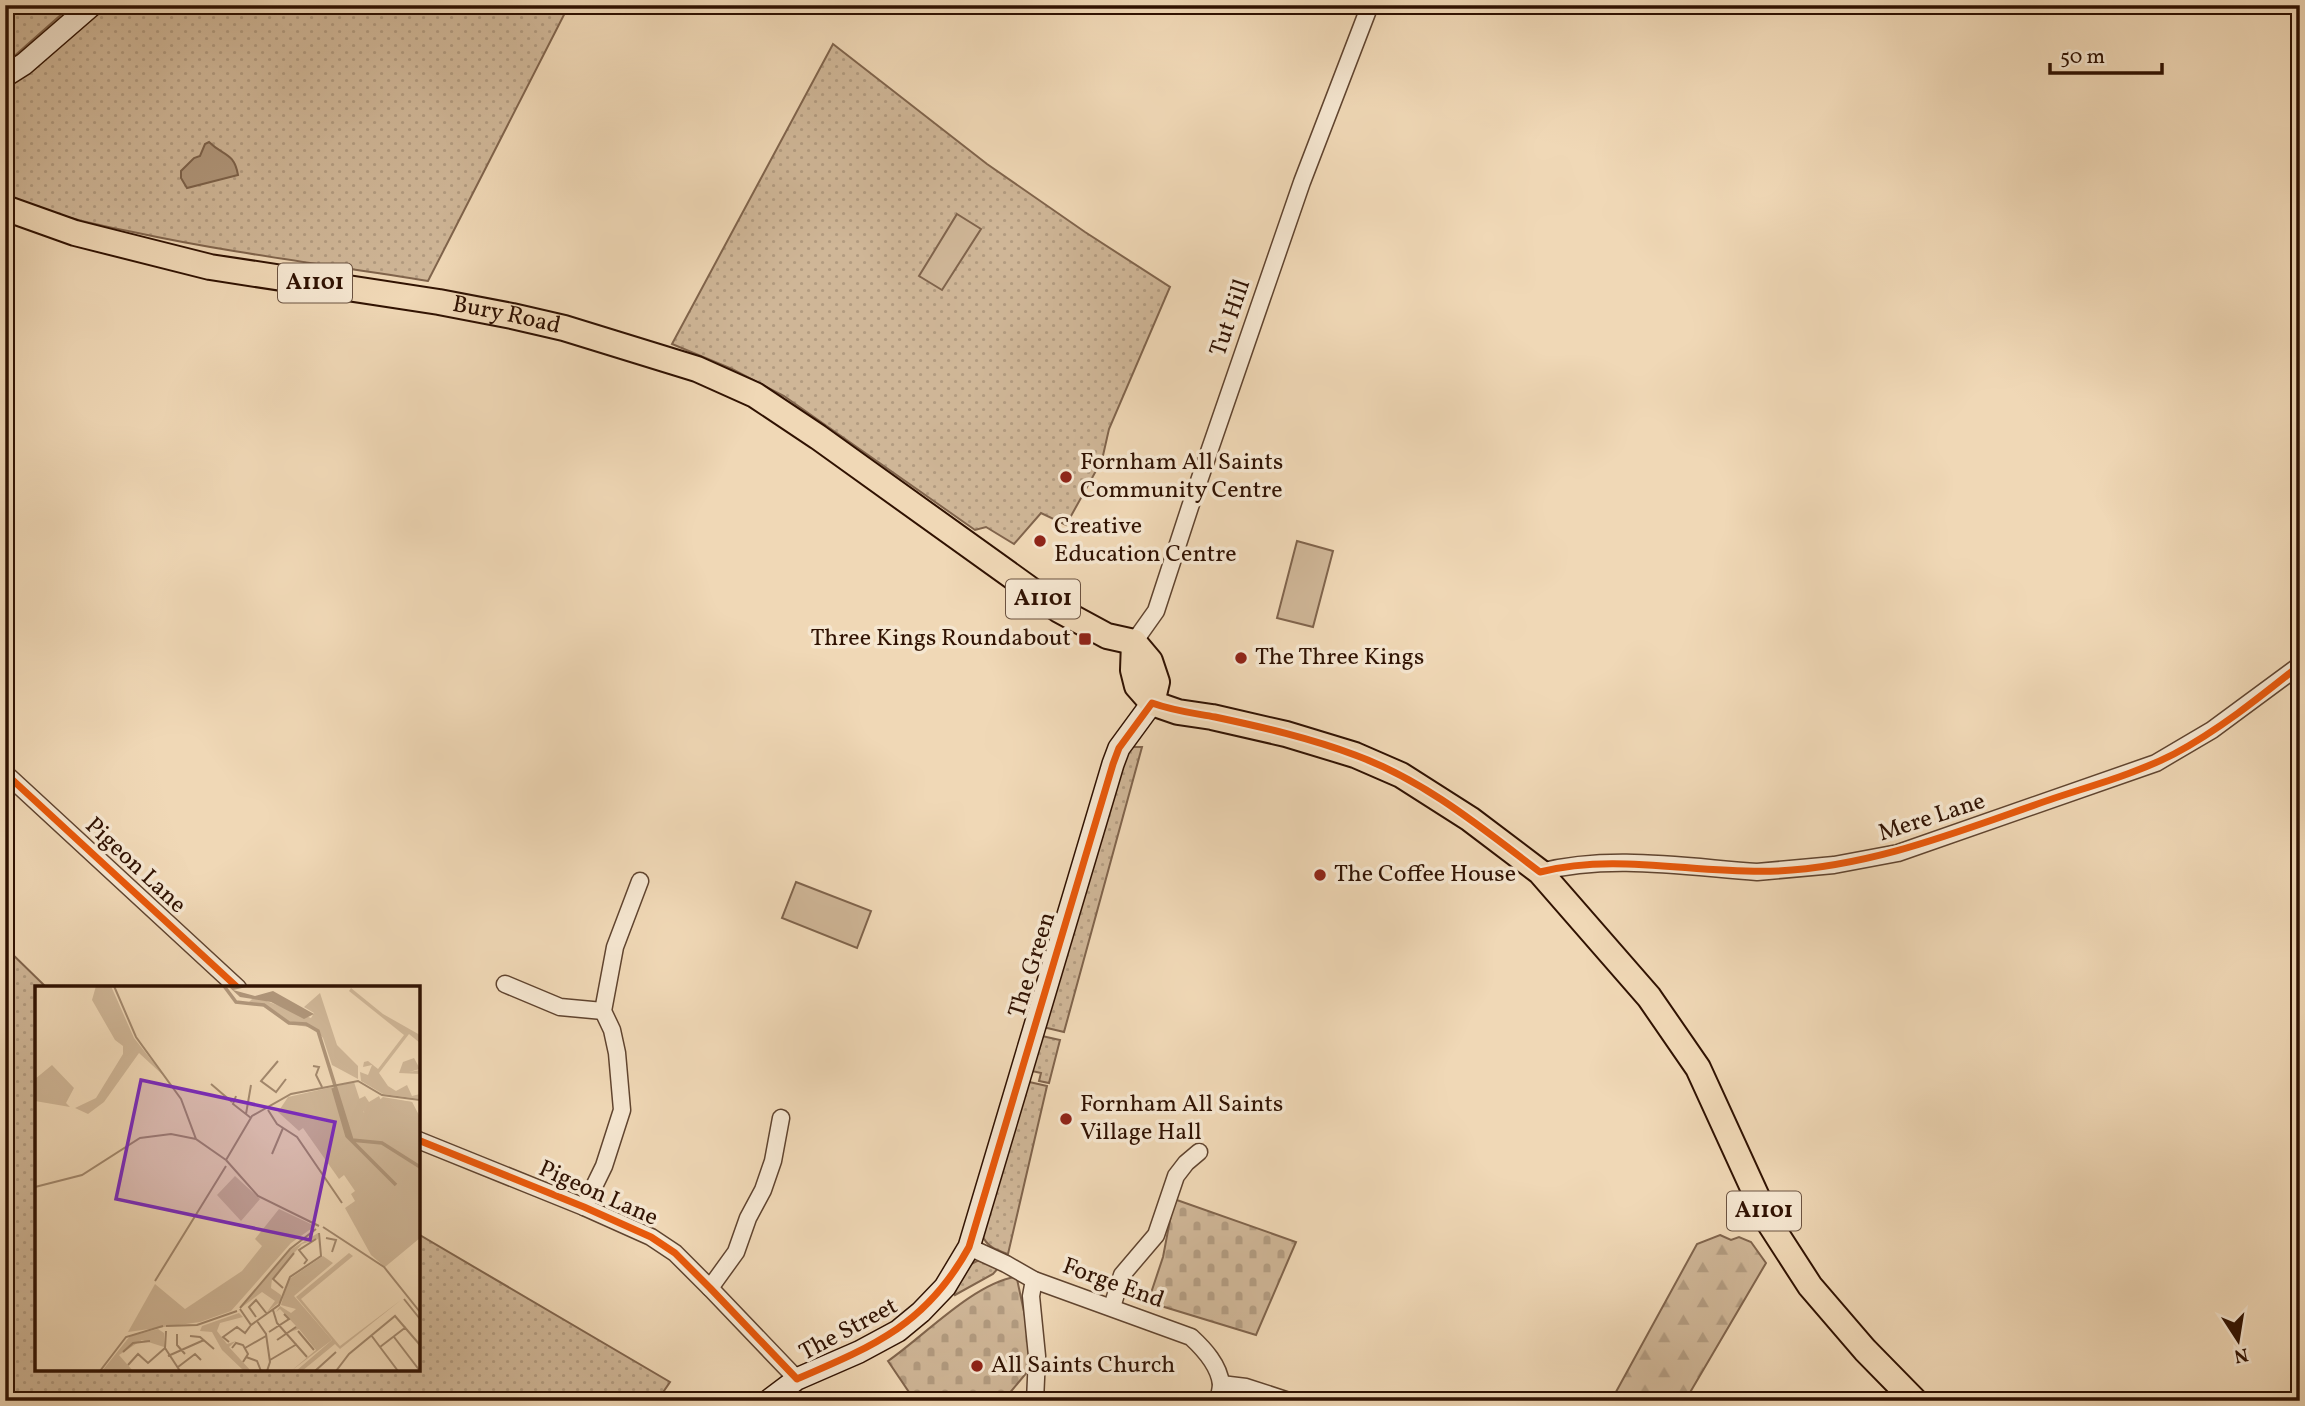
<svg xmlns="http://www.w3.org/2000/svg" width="2305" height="1406" font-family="Vollkorn,serif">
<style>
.green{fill:url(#green-dots);stroke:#80644c;stroke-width:2}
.forest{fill:url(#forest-firs);stroke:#80644c;stroke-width:2}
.cemetery{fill:url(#cemetery-stones);stroke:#80644c;stroke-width:2}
.pitch{fill:#cfb697;stroke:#80644c;stroke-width:2}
.water{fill:#af9579;stroke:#7c6149;stroke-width:2}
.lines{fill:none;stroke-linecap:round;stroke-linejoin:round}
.street-casing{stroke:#60442f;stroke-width:19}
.secondary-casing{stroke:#301202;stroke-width:24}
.primary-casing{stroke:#301202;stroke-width:28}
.street{stroke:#f5e6d0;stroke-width:16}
.secondary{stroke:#f5e6d0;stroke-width:21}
.primary{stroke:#f0d8b6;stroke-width:24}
.cycleway-casing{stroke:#f5e6d0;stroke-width:11}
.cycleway{stroke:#e8590c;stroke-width:7}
.poi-dot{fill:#8f2418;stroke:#f5e6d0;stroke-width:2.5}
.labels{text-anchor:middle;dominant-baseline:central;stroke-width:7;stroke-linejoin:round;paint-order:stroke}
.shield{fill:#f5e6d0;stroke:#6b5240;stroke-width:2}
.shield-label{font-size:23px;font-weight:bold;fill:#301202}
.street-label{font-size:24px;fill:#301202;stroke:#f5e6d0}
.poi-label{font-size:24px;fill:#301202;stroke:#f5e6d0;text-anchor:start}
.inset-river{fill:none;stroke:#af9579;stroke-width:3.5}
.inset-road{fill:none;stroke:#a3896e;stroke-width:2}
.view{fill:#7b2cbf;fill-opacity:0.15;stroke:#7b2cbf;stroke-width:3.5}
.inset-edge{fill:none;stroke:#301202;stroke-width:3.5}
</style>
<defs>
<pattern id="green-dots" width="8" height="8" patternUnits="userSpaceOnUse" patternTransform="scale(1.75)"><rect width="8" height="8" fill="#cfb697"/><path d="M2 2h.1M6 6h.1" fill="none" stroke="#b29b80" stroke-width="1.8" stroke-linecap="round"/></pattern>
<pattern id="forest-firs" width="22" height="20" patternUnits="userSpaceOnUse" patternTransform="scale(1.75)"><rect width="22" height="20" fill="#cfb697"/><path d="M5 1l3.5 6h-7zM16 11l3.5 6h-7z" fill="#b29b80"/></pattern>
<pattern id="cemetery-stones" width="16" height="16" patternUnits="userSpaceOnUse" patternTransform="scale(1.75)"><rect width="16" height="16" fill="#cfb697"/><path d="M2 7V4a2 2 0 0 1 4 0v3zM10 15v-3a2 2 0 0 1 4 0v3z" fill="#b29b80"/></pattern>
</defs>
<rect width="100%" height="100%" fill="#f0d8b6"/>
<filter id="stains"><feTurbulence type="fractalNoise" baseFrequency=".00286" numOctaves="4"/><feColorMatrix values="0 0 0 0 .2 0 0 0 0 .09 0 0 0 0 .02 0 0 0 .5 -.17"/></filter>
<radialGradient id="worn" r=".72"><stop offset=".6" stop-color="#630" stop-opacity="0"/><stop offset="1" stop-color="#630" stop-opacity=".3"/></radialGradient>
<!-- green -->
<g class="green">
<path d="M 72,5 L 11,59 L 5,63 L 5,6 Z"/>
<path d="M 107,5 L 569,5 L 428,281 C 329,265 230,253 133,232 C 89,223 46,214 5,194 L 5,87 L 29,72 Z"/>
<path d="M 833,44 L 987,164 L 1085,232 L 1170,287 L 1109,429 L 1102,460 L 1066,525 L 1041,513 L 1014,544 L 986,527 L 975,530 L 784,396 L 732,369 L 672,344 Z"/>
<path d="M 1133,747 L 1142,747 L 1064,1032 L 1043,1027 L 1105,806 L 1129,750 Z"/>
<path d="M 5,947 L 47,988 L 37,988 L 37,1369 L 418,1369 L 418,1234 L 670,1382 L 657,1401 L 5,1401 Z"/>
<path d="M 1042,1036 L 1060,1040 L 1049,1083 L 1039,1081 L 1041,1073 L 1032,1071 Z"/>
<path d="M 1025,1081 L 1047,1086 L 1008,1254 C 997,1250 987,1247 982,1235 Z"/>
<path d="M 981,1259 L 1000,1266 L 993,1274 L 955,1295 L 953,1290 L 969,1265 Z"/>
</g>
<!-- forest -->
<path class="forest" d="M 1720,1235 L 1731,1240 L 1739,1237 L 1751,1242 L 1766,1263 L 1685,1401 L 1611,1401 L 1697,1244 Z"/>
<!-- cemetery -->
<g class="cemetery">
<path d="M 1174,1199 L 1296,1242 L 1256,1335 L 1148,1302 L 1163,1257 Z"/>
<path d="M 1015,1277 L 1017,1279 L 1032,1349 L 1028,1371 L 1003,1401 L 915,1401 L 888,1361 C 924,1336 973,1284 1015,1277 Z"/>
</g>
<!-- pitch -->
<g class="pitch">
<path d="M 957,214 L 981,229 L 942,290 L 919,276 Z"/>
<path d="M 1297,541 L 1333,551 L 1313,627 L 1277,618 Z"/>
<path d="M 796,882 L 871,911 L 857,948 L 782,918 Z"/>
</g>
<!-- water -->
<path class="water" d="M 209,142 C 223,156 234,152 238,175 L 187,188 L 181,178 L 181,171 L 194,158 L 200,156 L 205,144 Z"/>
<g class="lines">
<defs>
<g id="street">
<path d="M 1134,642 L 1156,611 L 1190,507 L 1302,182 L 1370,5"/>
<path d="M 5,773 L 238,988"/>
<path d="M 1540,872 C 1610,854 1686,867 1757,872 L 1834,865 L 1898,853 L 2156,763 L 2212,730 L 2300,665"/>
<path d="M 505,984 L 560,1007 L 603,1011"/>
<path d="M 418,1140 L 584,1207 L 651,1237 L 675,1253 L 710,1288 L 797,1379"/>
<path d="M 584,1207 L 604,1166 L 622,1110 L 617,1053 L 612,1030 L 603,1011 L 615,947 L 640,881"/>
<path d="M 969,1247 L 1006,1264 L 1034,1280 L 1191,1337 C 1204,1349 1219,1365 1221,1384 C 1221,1389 1219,1396 1218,1401"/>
<path d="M 1034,1280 L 1031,1296 L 1037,1356 L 1035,1401"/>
<path d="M 710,1288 L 736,1252 L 748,1218 L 763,1190 L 773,1161 L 781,1118"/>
<path d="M 1112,1307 L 1122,1275 L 1156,1235 L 1176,1176 L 1186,1163 L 1199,1152"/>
<path d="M 1221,1384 L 1246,1387 L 1289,1401"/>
</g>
<g id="secondary">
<path d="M 5,76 L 24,64 L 92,5"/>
<path d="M 768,1401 L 797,1379 L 859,1352 L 898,1331 L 921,1312 L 945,1287 L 969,1247 L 1113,764 L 1119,748 L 1152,703"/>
</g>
<g id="primary">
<path id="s1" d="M 5,208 L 75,233 L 210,267 L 439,302 L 512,316 L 564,328 L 697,369 L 755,395 L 818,437 L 1059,610 L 1107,636 L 1134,642 L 1150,661 L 1157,682 L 1152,703"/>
<path d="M 1134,642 L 1133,670 L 1137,686 L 1152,703 L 1178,712 L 1212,717 L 1286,734 L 1355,755 L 1401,775 L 1470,819 L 1540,872 L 1649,997 L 1698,1068 L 1768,1221 L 1810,1286 L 1865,1350 L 1915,1401"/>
</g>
</defs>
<!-- street casing -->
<use href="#street" class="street-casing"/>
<!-- secondary casing -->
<use href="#secondary" class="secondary-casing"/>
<!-- primary casing -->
<use href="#primary" class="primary-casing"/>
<!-- street -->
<use href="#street" class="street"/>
<!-- secondary -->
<use href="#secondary" class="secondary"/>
<!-- primary -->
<use href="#primary" class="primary"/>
<defs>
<g id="cycleway">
<path d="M 5,773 L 238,988"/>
<path d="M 418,1140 L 584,1207 L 651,1237 L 675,1253 L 710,1288 L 797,1379 C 874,1346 927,1324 969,1247 L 1113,764 L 1119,748 L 1152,703 C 1174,711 1193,713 1215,717 C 1262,727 1310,738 1355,755 C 1424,780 1482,828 1540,872 C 1618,852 1698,875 1778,871 C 1874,866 1959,831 2049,800 C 2090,786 2135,774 2174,754 C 2219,730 2260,697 2300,665"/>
</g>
</defs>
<!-- cycleway casing -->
<use href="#cycleway" class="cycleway-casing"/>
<!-- cycleway -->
<use href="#cycleway" class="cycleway"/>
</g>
<!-- markers -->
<g class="poi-dot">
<circle cx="1066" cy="477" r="7"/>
<circle cx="1040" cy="541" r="7"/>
<rect x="1078" y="632" width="14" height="14" rx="3.5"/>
<circle cx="1241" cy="658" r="7"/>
<circle cx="1320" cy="875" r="7"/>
<circle cx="1066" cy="1119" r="7"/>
<circle cx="977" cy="1366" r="7"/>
</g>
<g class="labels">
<!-- shield labels -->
<g class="shield">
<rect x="278" y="263.5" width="74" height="39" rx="5"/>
<rect x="1006" y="579.5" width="74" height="39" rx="5"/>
<rect x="1727" y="1191.5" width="74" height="39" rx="5"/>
</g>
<g class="shield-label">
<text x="315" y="283">A1101</text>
<text x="1043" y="599">A1101</text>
<text x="1764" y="1211">A1101</text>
</g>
<!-- street labels -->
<g class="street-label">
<text stroke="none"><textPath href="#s1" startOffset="514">Bury Road</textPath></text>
<text transform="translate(1231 318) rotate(-71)">Tut Hill</text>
<text transform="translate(1932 818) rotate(-18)">Mere Lane</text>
<text transform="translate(135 866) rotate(43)">Pigeon Lane</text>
<text transform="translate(1033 965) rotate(-73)">The Green</text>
<text transform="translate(598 1194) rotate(24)">Pigeon Lane</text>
<text transform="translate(1113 1284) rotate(20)">Forge End</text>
<text transform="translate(849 1330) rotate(-28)">The Street</text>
</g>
<!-- poi labels -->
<g class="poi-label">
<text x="1080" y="463">Fornham All Saints<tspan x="1080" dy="28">Community Centre</tspan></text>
<text x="1054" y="527">Creative<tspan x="1054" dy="28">Education Centre</tspan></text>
<text x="1071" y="639" text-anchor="end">Three Kings Roundabout</text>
<text x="1255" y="658">The Three Kings</text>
<text x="1334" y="875">The Coffee House</text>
<text x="1080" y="1105">Fornham All Saints<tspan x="1080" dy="28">Village Hall</tspan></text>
<text x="991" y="1366">All Saints Church</text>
</g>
</g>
<!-- overview -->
<g transform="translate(35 986)">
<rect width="385" height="385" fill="#f0d8b6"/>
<path d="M 379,72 L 385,83 L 374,86 L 385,84 L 385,88 L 364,87 L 368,76 ZM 319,96 L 329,127 L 348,111 L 377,116 L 385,133 L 385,252 L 350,281 L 336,269 L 310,222 L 320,215 L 316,208 L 320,205 L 309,189 L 304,193 L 268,142 L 264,145 L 243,126 L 253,111 ZM 200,190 L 225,213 L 206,235 L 182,209 ZM 244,223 L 280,240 L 256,257 L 196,325 L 165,336 L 93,346 L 120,298 L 150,323 L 207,285 L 227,260 L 220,253 ZM 283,247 L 284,263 L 283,253 L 267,258 L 237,293 L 236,302 L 246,309 L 246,315 L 232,326 L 240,315 L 227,306 L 206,322 L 255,264 ZM 288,270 L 298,277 L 259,310 L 297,354 L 256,385 L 281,364 L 264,343 L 252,347 L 261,340 L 245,323 L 241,326 L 245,320 L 256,327 L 261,323 L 246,319 L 253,294 ZM 204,327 L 208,331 L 185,337 L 182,345 L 192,358 L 201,355 L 194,361 L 216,385 L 209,385 L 187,364 L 177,346 L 165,345 L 167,340 ZM 123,343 L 129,347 L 129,361 L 107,354 L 84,369 L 98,385 L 67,385 L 95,350 Z" fill="#cfb697"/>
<path d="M 61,0 L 76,0 L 99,52 L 129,90 L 104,67 L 69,116 L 53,128 L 40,122 L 61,112 L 88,68 L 88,60 L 80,54 L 57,14 ZM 316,2 L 348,28 L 385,49 L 385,57 L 374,48 L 344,87 L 353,100 L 361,105 L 372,99 L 377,110 L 385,108 L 385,113 L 348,108 L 326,95 L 325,86 L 333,89 L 337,79 L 328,81 L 329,76 L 333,75 L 343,83 L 369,49 L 314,5 ZM 285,7 L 302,59 L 323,80 L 323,93 L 297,79 L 288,52 L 279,42 L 255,38 L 230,20 L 214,16 L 219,11 L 229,14 L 276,32 L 279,27 L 269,21 ZM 17,79 L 39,102 L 31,117 L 35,121 L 0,115 L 0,93 ZM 330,110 L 334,116 L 344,110 L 348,119 L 330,128 L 322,114 ZM 348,112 L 377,116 L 385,131 L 383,153 L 368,141 L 366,136 L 376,130 L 379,137 L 372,137 L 372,143 L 379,142 L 380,136 L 376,125 ZM 314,267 L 318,270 L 266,313 L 305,360 L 366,314 L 305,363 L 300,358 L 267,385 L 261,385 L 297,354 L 261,311 Z" fill="#cfb697"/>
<path d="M 193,0 L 216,0 L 198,4 L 220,10 L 238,5 L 279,28 L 269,33 L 236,16 L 205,11 Z" fill="#af9579"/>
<path class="inset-river" d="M 189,0 L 201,16 L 229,19 L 254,37 L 271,38 L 283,45 L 317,154 L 347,157 L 385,181M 298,102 L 312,150 L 361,199"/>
<path class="inset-road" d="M 79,0 L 101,51 L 146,113 L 161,153 L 191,174M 243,75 L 226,95 L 241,106 L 251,93M 278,80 L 284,81 L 281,89 L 287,101M 176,98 L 197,116M 201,110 L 198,118 L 216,132M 233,124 L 242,138 L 262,151 L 307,217M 211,128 L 216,99M 237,168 L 248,142M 191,174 L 217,130 L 256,108 L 323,95 L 347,109 L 385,114M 191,174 L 223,210 L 284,240M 0,201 L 47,189 L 105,152 L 136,148 L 161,153M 288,241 L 349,281 L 385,326M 291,252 L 301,254 L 297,266M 269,278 L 272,274 L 264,264 L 281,253M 120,295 L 191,180M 248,302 L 238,293 L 259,267M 369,313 L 385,333M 205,322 L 255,263 L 281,243M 205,323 L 216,339 L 244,319 L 255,291 L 286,270 L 284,247M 238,324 L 242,337 L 272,371M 221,331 L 214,321 L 221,314 L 232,328M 222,335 L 231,348 L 235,376 L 232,385M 131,340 L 162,339 L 202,325M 131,345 L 130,362 L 145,385M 263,345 L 279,364M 234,346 L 254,333 L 249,328M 142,348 L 142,359 L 150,368M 336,349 L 363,385M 155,350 L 165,351 L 179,363M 359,351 L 385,385M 242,354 L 261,341M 194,356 L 188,351 L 202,341 L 210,347 L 216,339M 345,361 L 371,341M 197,362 L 201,357 L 208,359 L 213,368 L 208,376M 210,362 L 231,350M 88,366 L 98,357 L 115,355M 133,370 L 169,354M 211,371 L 222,375 L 226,385M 235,374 L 262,358M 93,379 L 103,368 L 113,377 L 130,362M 143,381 L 160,368 L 166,374M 65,385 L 91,351 L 128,340M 280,385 L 301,366M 301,385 L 314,368 L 360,330 L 385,359"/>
<path class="view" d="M 106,94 L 300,136 L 275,254 L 81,213 Z"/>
<rect width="385" height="385" class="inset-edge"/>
</g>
<!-- margin -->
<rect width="2305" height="1406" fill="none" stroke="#f0d8b6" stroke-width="28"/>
<rect x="7" y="7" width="2291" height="1392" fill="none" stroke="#301202" stroke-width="3.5"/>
<rect x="14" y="14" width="2277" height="1378" fill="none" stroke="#301202" stroke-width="2"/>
<!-- north arrow -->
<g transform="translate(2238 1340) rotate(168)" stroke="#f5e6d0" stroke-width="5" paint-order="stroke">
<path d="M0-5L12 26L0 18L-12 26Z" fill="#301202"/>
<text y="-10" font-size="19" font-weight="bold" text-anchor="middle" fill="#301202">N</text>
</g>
<!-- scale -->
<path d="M2050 63v10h112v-10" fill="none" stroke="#301202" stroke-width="3.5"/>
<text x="2060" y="63" font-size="21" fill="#301202" stroke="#f5e6d0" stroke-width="5" paint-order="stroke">50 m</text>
<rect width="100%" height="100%" filter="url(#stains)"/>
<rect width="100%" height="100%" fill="url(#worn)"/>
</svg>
